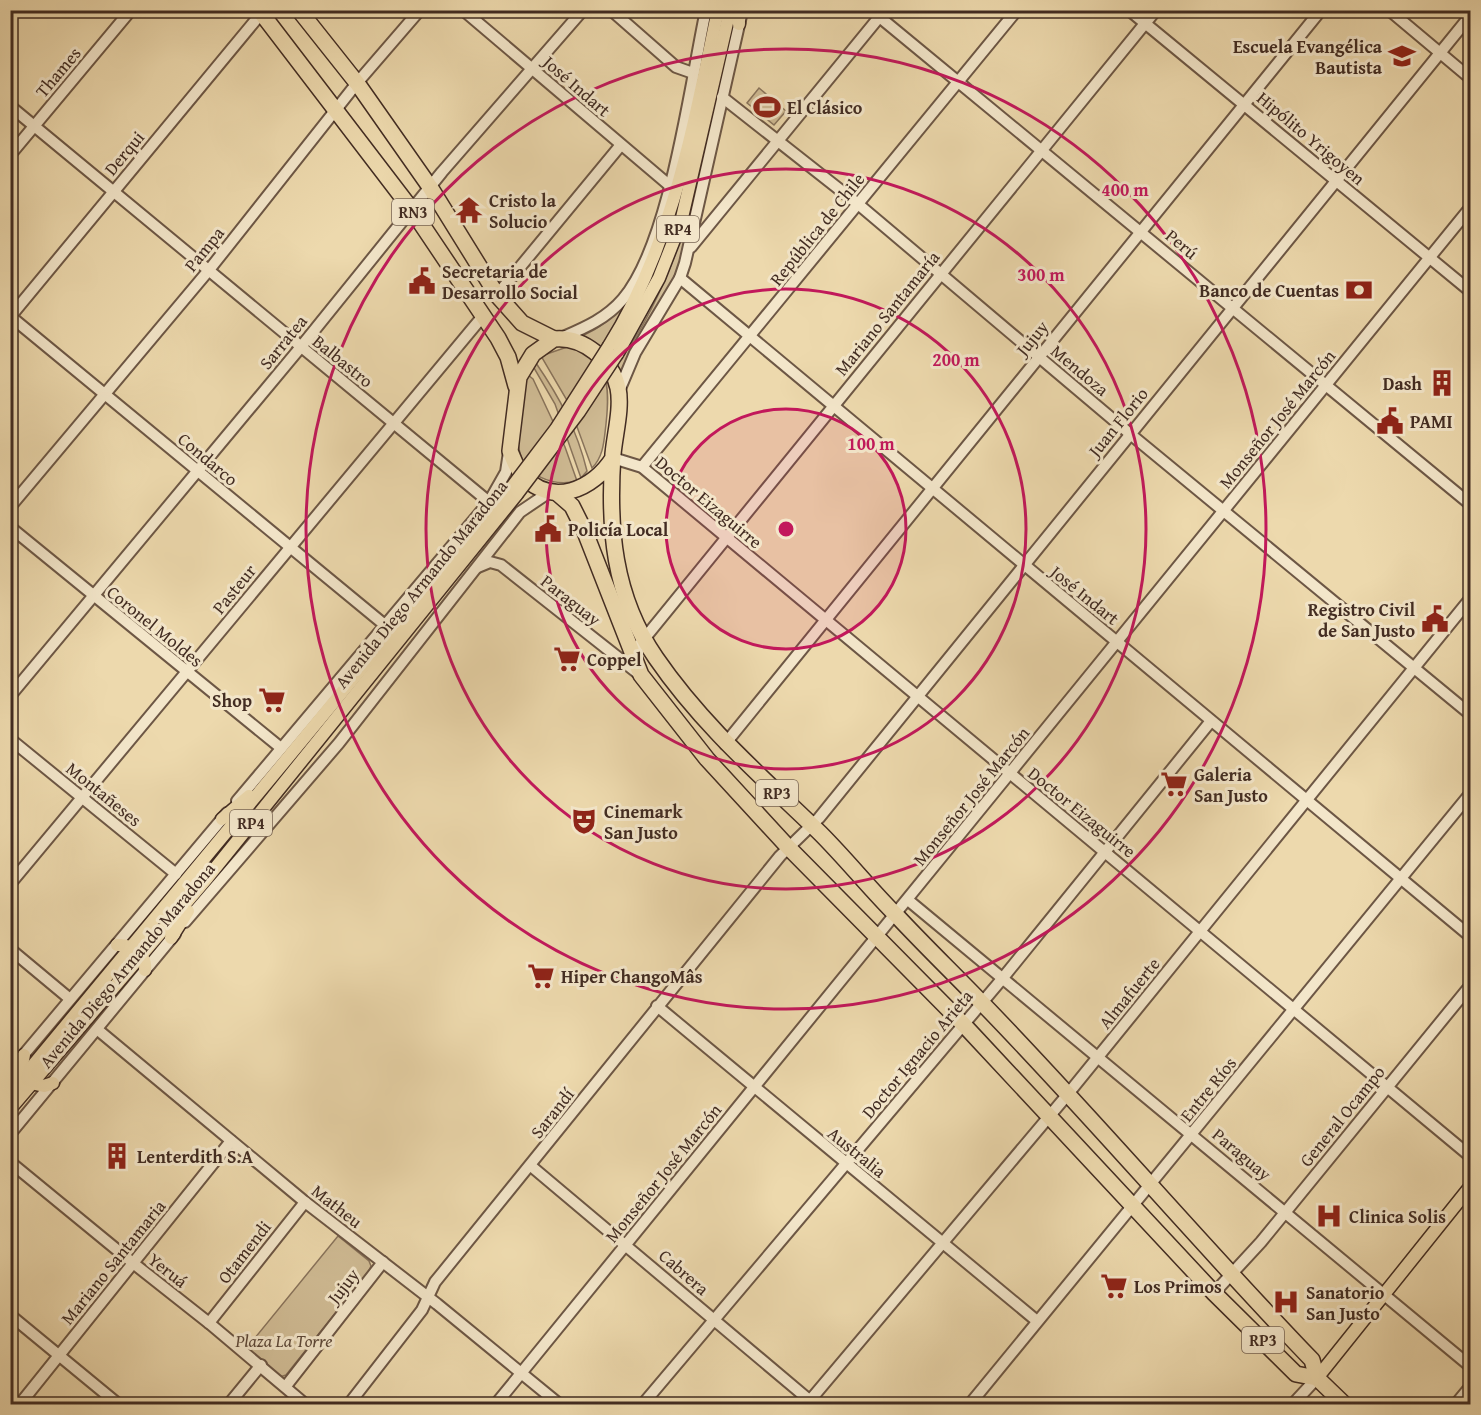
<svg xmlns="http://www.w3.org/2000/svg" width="1481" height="1415" font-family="'Gentium Book Plus',serif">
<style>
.green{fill:#d0bc95;stroke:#89745c;stroke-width:1.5}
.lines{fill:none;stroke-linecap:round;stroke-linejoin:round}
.minor-casing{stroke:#6d5745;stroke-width:14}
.major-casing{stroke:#422c22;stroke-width:15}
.highway-casing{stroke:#422c22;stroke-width:18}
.minor{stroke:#f3e6ca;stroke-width:10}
.major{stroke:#edd9ad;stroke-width:12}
.highway{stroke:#edd9ad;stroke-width:15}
.major-bridge-casing{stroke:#422c22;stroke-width:15;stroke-linecap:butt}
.major-bridge{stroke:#edd9ad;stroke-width:12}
.ring{fill:none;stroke:#c2185b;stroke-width:3}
.labels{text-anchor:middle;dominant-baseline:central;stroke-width:6;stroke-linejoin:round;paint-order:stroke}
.shield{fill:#f3e6ca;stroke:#776454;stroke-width:1.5}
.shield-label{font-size:16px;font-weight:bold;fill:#422c22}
.poi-label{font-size:18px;font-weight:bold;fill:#422c22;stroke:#f3e6ca;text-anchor:start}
.street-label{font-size:18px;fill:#422c22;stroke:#f3e6ca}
.park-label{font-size:18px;font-style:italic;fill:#5e4939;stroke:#f3e6ca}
.centre{fill:#c2185b;stroke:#f3e6ca;stroke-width:3}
.ring-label{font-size:18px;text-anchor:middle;font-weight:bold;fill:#c2185b;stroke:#f3e6ca;stroke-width:6;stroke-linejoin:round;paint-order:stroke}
</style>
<rect width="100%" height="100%" fill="#edd9ad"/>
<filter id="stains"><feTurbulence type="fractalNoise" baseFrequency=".00333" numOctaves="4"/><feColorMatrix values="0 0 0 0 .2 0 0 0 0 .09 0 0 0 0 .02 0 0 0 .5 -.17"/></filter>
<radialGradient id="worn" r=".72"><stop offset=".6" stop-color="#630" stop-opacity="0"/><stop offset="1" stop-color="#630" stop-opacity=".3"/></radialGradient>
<!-- green -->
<g class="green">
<path d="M 709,11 L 713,11 L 665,226 C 650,267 630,303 609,340 L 624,355 C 693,255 709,127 737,11 L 732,47 L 684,252 L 675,278 L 620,372 L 612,356 L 585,339 L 584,335 C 658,302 670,203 684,132 C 692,92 701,51 709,11 Z"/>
<path d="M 759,88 L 786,111 L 774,125 L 747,103 Z"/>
<path d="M 567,347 C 610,357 610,387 606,424 C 604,440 604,456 592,468 L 568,402 L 541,356 Z"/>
<path d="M 536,363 C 560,398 577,430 587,471 L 581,478 L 555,404 L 534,368 Z"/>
<path d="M 528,375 L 533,379 L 565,447 L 577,481 C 553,487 524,476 519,449 C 515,429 523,401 525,380 Z"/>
<path d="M 348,692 L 348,695 L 143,943 L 145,939 Z"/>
<path d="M 338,1236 L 369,1261 L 371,1266 L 369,1271 L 286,1375 L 280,1377 L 246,1349 Z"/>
</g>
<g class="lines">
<defs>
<g id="minor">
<path d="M 463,10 L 669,185"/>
<path d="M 611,10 L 676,67 L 693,73"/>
<path d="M 871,10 L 1470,504"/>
<path d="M 1129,10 L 1470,291"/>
<path d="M 1389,10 L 1470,78"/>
<path d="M 722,97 L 858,204 L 1129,433 L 1470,714"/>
<path d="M 10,106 L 489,502"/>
<path d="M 10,155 L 131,10"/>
<path d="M 691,247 L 885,10"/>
<path d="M 680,278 L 1470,936"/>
<path d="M 497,295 L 620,146"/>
<path d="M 10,316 L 386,626"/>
<path d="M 10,317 L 264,10"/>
<path d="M 561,338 C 584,328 606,319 623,299 C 670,244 690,85 706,10"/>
<path d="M 619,391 L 635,353 L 680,278 L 685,263 L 741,16"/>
<path d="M 613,458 L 642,467 L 1470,1156"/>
<path d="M 642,467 L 1017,10"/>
<path d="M 10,507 L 209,270 L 357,83 L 420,10"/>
<path d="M 10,527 L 281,748"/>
<path d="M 478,567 L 490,562 L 501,565 L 639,674"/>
<path d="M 631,655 L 1156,10"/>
<path d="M 10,696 L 300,348 L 442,172 L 583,10"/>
<path d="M 10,739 L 176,874"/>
<path d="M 725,744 L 1321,10"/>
<path d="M 237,801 L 489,502 L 506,472 L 509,452"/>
<path d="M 10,884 L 483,316"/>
<path d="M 908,900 L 1470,1366"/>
<path d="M 185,922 L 339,743 L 520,512 L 551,491"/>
<path d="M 10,949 L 70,999"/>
<path d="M 657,1006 L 1037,1321"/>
<path d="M 98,1030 L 305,1202 L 437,1304 L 559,1404"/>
<path d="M 10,1071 L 227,813"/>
<path d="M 10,1134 L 175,934"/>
<path d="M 10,1162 L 133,1263 L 209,1323 L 305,1404"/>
<path d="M 531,1166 L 814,1404"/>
<path d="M 1214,1293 L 1261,1242 L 1470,986"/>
<path d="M 10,1315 L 118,1404"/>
<path d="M 209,1323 L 305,1202"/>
<path d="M 286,1386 L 383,1262"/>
<path d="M 20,1404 L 231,1141"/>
<path d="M 229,1404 L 261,1365"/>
<path d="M 349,1404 L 422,1310 L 435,1282 L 780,856 L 819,818 L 1470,16"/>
<path d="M 496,1404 L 1470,208"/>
<path d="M 643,1404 L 1002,979 L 1211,721"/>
<path d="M 807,1404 L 1063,1100 L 1470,599"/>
<path d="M 970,1404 L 1470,794"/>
<path d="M 1293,1404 L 1317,1378"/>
<path d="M 1456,1404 L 1470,1387"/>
</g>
<g id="major">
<path d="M 738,10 L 739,24"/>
<path d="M 609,346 C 673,244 693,127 718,10"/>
<path d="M 617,354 L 659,278 L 681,222 L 730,10"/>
<path d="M 222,819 L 249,796"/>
<path d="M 171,938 L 188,911"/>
<path d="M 117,945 C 131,944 147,955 145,970"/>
<path d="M 24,1055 L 21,1069 L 31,1083 L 44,1086 L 53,1083"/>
<path d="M 10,1093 L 512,487"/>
<path d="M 10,1109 L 208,877 L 517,494"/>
<path d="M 1317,1378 L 1470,1187"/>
</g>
<g id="highway">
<path d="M 259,10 L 412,210 L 498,338 L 508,357 L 516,386"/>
<path d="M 299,10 L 357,83 L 430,187 L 497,295 L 522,323 L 554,339"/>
<path d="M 613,458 C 593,490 552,507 523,476 C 516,468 514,460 510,451 L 519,377 L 533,354 L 554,339 C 583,336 612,360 618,388 C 622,408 615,433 613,454 C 608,527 613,596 656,658 C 702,725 762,777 820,833 C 847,860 870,889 897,916 C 924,945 953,973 981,1002 C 1094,1118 1199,1243 1312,1360 L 1317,1378"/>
<path d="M 557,493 L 572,506 L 585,532 L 641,675 L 707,759 L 788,847 L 964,1025 L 1214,1293 L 1296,1374 L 1317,1378 L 1344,1404"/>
</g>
</defs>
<!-- minor casing -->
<use href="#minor" class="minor-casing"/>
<!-- major casing -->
<use href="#major" class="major-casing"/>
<!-- highway casing -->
<use href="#highway" class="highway-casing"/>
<!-- minor -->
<use href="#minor" class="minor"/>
<!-- major -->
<use href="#major" class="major"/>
<!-- highway -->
<use href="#highway" class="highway"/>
<defs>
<g id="major-bridge">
<path d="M 512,487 L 556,429 L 609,346"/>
<path d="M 517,494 L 579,412 L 617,354"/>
</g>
</defs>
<!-- major-bridge casing -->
<use href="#major-bridge" class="major-bridge-casing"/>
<!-- major-bridge -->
<use href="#major-bridge" class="major-bridge"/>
</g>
<!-- distance rings -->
<circle cx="786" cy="529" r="120" fill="#c2185b" fill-opacity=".12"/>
<g class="ring">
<circle cx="786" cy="529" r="120"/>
<circle cx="786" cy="529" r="240"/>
<circle cx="786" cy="529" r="360"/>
<circle cx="786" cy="529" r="480"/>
</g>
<!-- icons -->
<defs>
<symbol id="school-bare" viewBox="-9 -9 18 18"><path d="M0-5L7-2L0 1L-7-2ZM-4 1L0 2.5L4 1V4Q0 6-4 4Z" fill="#8f2418" stroke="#f3e6ca" stroke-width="2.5" paint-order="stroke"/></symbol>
<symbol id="stadium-bare" viewBox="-9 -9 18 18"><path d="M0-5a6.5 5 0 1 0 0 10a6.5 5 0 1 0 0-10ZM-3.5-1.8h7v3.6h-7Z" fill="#8f2418" stroke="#f3e6ca" stroke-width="2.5" paint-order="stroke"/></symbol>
<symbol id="temple-bare" viewBox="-9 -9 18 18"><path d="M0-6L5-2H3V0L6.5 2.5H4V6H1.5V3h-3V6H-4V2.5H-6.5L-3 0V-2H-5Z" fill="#8f2418" stroke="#f3e6ca" stroke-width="2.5" paint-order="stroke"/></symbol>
<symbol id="civic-bare" viewBox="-9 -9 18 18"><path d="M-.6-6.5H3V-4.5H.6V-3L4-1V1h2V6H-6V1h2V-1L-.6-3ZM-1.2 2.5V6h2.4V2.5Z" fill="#8f2418" stroke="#f3e6ca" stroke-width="2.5" paint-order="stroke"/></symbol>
<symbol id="bank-bare" viewBox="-9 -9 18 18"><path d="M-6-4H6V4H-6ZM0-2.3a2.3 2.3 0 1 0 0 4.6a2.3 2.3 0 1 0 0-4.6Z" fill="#8f2418" stroke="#f3e6ca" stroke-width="2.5" paint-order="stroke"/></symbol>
<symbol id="building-bare" viewBox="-9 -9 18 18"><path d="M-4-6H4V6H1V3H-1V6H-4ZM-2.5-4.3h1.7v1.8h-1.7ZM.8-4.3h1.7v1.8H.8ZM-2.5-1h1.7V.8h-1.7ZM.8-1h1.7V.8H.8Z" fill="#8f2418" stroke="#f3e6ca" stroke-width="2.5" paint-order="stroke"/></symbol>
<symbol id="supermarket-bare" viewBox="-9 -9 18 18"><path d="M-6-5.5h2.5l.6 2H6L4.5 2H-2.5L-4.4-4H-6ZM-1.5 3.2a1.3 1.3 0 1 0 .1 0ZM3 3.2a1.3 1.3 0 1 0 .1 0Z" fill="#8f2418" stroke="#f3e6ca" stroke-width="2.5" paint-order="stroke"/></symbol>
<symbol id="theatre-bare" viewBox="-9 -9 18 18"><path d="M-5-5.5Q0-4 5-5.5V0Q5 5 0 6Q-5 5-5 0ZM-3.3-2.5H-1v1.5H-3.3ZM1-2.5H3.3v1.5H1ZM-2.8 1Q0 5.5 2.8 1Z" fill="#8f2418" stroke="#f3e6ca" stroke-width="2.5" paint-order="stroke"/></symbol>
<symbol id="hospital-bare" viewBox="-9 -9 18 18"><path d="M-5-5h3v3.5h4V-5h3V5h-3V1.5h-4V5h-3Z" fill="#8f2418" stroke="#f3e6ca" stroke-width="2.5" paint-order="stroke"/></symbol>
</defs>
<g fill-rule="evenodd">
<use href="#school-bare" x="1383" y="37" width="38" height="38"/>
<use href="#stadium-bare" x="748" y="88" width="38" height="38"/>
<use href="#temple-bare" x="450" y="191" width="38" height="38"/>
<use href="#civic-bare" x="403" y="262" width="38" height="38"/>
<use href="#bank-bare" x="1340" y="271" width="38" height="38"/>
<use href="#building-bare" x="1423" y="364" width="38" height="38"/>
<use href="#civic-bare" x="1371" y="402" width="38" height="38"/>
<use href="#civic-bare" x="529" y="510" width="38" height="38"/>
<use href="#civic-bare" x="1416" y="600" width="38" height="38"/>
<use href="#supermarket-bare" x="548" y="640" width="38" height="38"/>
<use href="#supermarket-bare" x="253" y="681" width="38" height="38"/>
<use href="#supermarket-bare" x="1155" y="765" width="38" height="38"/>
<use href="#theatre-bare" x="565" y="802" width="38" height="38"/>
<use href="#supermarket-bare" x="522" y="957" width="38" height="38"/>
<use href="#building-bare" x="98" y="1137" width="38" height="38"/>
<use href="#hospital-bare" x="1310" y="1197" width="38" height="38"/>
<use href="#supermarket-bare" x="1095" y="1267" width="38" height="38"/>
<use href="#hospital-bare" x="1267" y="1283" width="38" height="38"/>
</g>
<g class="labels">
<!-- shield labels -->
<g class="shield">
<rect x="392" y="199" width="42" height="26" rx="4.5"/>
<rect x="657" y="216" width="42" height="26" rx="4.5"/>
<rect x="756" y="780" width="42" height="26" rx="4.5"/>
<rect x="230" y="810" width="42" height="26" rx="4.5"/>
<rect x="1242" y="1327" width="42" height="26" rx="4.5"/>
</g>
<g class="shield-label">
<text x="413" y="212">RN3</text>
<text x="678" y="229">RP4</text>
<text x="777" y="793">RP3</text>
<text x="251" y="823">RP4</text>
<text x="1263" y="1340">RP3</text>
</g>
<!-- poi labels -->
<g class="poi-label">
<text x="1382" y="46" text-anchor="end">Escuela Evangélica<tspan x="1382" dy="21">Bautista</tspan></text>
<text x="787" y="107">El Clásico</text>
<text x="489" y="200">Cristo la<tspan x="489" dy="21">Solucio</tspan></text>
<text x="442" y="271">Secretaria de<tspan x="442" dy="21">Desarrollo Social</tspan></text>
<text x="1339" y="290" text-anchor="end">Banco de Cuentas</text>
<text x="1422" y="383" text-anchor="end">Dash</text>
<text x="1410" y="421">PAMI</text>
<text x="568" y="529">Policía Local</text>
<text x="1415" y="609" text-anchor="end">Registro Civil<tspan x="1415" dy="21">de San Justo</tspan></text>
<text x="587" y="659">Coppel</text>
<text x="252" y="700" text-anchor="end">Shop</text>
<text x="1194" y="774">Galeria<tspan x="1194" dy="21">San Justo</tspan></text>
<text x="604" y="811">Cinemark<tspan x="604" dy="21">San Justo</tspan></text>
<text x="561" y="976">Hiper ChangoMâs</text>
<text x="137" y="1156">Lenterdith S.A</text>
<text x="1349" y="1216">Clinica Solis</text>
<text x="1134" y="1286">Los Primos</text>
<text x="1306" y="1292">Sanatorio<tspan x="1306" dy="21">San Justo</tspan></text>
</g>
<!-- street labels -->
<g class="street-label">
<text transform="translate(58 72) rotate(-50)">Thames</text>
<text transform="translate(577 86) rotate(41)">José Indart</text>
<text transform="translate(1311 138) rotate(40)">Hipólito Yrigoyen</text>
<text transform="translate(124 153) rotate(-50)">Derqui</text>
<text transform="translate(817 229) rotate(-51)">República de Chile</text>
<text transform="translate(1182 244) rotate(40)">Perú</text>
<text transform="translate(204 249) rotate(-51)">Pampa</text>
<text transform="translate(887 313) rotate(-51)">Mariano Santamaría</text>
<text transform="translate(1032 338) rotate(-51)">Jujuy</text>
<text transform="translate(283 342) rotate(-51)">Sarratea</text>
<text transform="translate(343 361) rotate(39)">Balbastro</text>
<text transform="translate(1080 370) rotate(40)">Mendoza</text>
<text transform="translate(1277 419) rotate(-51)">Monseñor José Marcón</text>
<text transform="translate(1118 422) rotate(-51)">Juan Florio</text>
<text transform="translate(208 459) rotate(40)">Condarco</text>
<text transform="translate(709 502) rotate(40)">Doctor Eizaguirre</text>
<text transform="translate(421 584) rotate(-51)">Avenida Diego Armando Maradona</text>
<text transform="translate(234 589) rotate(-51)">Pasteur</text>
<text transform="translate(1085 595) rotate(39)">José Indart</text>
<text transform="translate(571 600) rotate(38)">Paraguay</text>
<text transform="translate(155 626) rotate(39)">Coronel Moldes</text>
<text transform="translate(104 794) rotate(39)">Montañeses</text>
<text transform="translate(971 796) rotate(-51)">Monseñor José Marcón</text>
<text transform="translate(1082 812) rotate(39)">Doctor Eizaguirre</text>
<text transform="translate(127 965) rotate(-50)">Avenida Diego Armando Maradona</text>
<text transform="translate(1129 993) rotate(-51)">Almafuerte</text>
<text transform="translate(917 1054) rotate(-50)">Doctor Ignacio Arieta</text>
<text transform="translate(1208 1089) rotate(-51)">Entre Ríos</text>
<text transform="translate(552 1113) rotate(-52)">Sarandí</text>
<text transform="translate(1342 1116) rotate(-51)">General Ocampo</text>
<text transform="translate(857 1152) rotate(39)">Australia</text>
<text transform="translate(1242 1154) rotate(40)">Paraguay</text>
<text transform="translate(663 1173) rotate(-51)">Monseñor José Marcón</text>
<text transform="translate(337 1206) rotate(38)">Matheu</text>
<text transform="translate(244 1252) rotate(-52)">Otamendi</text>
<text transform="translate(113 1262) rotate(-51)">Mariano Santamaria</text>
<text transform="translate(168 1270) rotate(38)">Yeruá</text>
<text transform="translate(684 1272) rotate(41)">Cabrera</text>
<text transform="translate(343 1286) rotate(-52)">Jujuy</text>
</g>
<!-- park labels -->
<g class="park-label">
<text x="284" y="1340">Plaza La Torre</text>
</g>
</g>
<circle cx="786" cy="529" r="9" class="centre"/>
<g class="ring-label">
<text x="1125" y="196">400 m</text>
<text x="1041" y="281">300 m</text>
<text x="956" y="366">200 m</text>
<text x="871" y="450">100 m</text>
</g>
<!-- margin -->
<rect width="1481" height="1415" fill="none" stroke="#edd9ad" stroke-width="36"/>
<rect x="12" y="12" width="1457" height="1391" fill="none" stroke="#422c22" stroke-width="3"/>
<rect x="18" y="18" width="1445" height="1379" fill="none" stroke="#422c22" stroke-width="1.5"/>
<rect width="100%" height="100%" filter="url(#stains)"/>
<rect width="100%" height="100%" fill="url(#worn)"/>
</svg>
